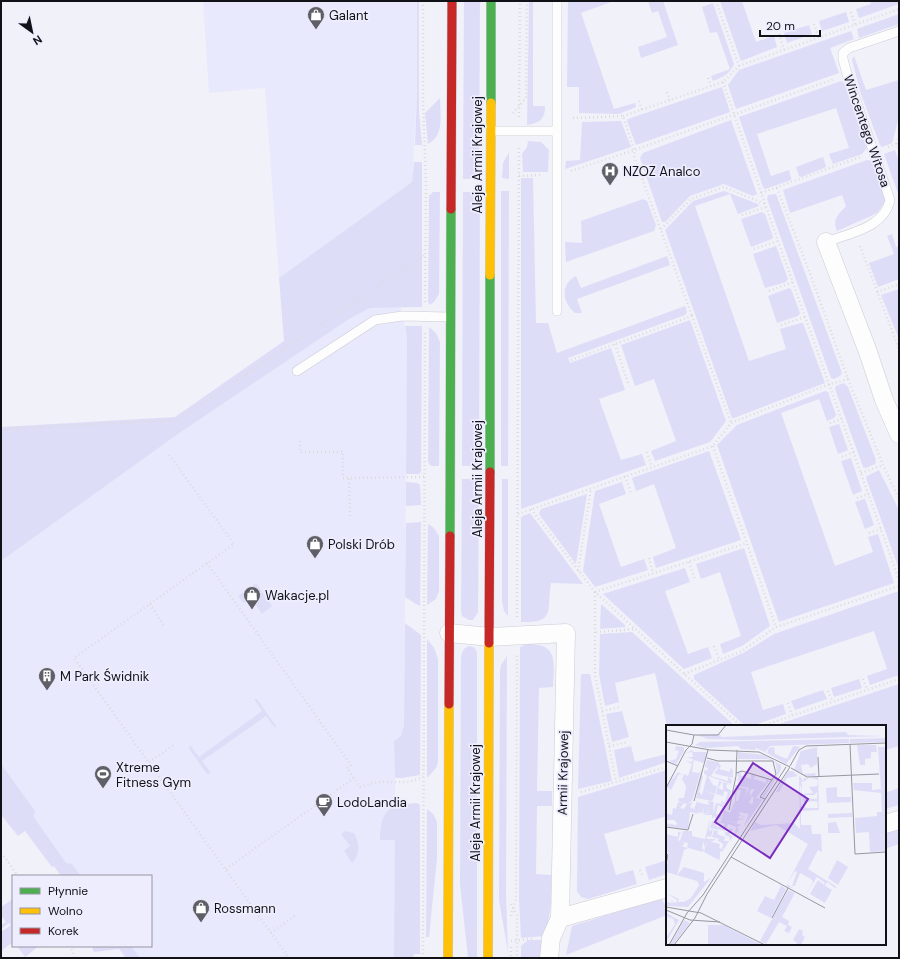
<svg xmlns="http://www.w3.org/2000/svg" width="900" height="959" font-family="'DM Sans',sans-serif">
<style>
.built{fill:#e9e9fd}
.green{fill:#ddddf8}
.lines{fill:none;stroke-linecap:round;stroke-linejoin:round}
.lane-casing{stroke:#cbcbd4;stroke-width:10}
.street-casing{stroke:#cbcbd4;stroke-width:19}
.fast-casing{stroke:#cbcbd4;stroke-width:10}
.slow-casing{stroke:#cbcbd4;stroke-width:10}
.jam-casing{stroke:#cbcbd4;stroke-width:10}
.path{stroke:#dbdbde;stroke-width:2.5;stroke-dasharray:1 3;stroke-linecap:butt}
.lane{stroke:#fdfdfe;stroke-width:9}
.street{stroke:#fdfdfe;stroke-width:18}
.fast{stroke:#4caf50;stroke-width:9}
.slow{stroke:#ffc107;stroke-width:9}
.jam{stroke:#c62828;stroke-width:9}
.labels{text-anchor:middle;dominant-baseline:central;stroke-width:3.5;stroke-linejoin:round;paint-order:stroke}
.poi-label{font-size:13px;fill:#111118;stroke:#ededfe;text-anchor:start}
.street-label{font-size:13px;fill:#111118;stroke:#ededfe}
.inset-road{fill:none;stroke:#9797a0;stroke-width:1}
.view{fill:#7b2cbf;fill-opacity:0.15;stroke:#7b2cbf;stroke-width:2}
.inset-edge{fill:none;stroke:#111118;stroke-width:2}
</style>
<rect width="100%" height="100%" fill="#f1f1fa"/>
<!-- built -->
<g class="built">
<path d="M 203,1 L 417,1 L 417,91 L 412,182 L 279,278 L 265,88 L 209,93 Z"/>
<path d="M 401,307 L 407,338 L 404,725 L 401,736 L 394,741 L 399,958 L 129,958 L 121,946 L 151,946 L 151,876 L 71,876 L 1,778 L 1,443 L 175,436 L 349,319 L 370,308 Z"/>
</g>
<!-- green -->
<g class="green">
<path d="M 417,1 L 419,1 L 419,112 L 422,145 L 415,145 L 417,91 Z"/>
<path d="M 464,1 L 480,1 L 479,179 L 463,179 Z"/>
<path d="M 529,1 L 533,1 L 533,106 L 545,106 C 545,119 540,123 527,125 Z"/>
<path d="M 568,1 L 614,1 L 581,13 L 614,109 L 635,103 L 636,107 L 619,114 L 579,113 L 579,87 L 567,87 Z"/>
<path d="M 648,1 L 663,1 L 678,45 L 641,58 L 638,47 L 667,37 L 658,11 L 652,13 Z"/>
<path d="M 720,1 L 742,1 L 756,42 L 774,36 L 777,47 L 741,61 Z"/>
<path d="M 870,1 L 899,1 L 899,4 L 859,18 L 856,9 L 871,4 Z"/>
<path d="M 713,3 L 734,64 C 730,74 723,77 713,81 L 711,76 L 730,69 L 717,32 L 710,33 L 702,7 Z"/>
<path d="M 846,12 L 849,22 L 822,31 L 819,21 Z"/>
<path d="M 899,14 L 899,24 L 859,38 L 857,29 Z"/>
<path d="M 809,25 L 812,34 L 787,43 L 784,33 Z"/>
<path d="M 851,31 L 854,39 L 830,48 L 839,73 L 736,109 L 728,85 L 739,70 Z"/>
<path d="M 854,56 L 866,90 L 899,80 L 899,117 L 893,140 L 892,143 L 882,147 L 880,145 L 861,94 L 852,60 Z"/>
<path d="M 841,81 L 844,83 L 867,148 L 862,154 L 833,164 L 829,154 L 849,148 L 836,108 L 757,134 L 771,176 L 789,170 L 791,178 L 791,180 L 765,189 L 763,187 L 739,117 Z"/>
<path d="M 722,87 L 730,112 L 636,145 L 627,121 L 628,119 Z"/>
<path d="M 440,98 C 440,113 445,136 428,144 L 425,113 Z"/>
<path d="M 731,120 L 757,194 L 753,196 L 724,184 L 690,196 L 665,222 L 662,222 L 640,158 L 643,153 Z"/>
<path d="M 621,121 L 631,147 L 565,169 L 566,161 L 580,160 L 582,122 Z"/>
<path d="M 528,141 L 541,142 L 549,150 L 548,172 L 523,172 L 522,154 L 527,147 Z"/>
<path d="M 895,150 L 899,161 L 899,196 L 884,154 Z"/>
<path d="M 509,152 L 509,179 L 502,178 L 503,163 Z"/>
<path d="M 823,157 L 826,166 L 824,168 L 801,177 L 799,176 L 796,167 Z"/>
<path d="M 867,160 L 872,161 L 886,200 L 878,212 L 873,215 L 837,231 C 832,219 838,215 846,206 L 842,195 L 790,213 L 783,190 Z"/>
<path d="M 414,162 L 422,162 L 422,307 L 370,308 L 349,319 L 175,436 L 1,561 L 1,427 L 175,417 L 284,341 L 279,278 L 412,182 Z"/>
<path d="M 521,178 L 533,178 L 536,323 L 548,323 L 557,353 L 685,306 L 687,312 L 685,315 L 568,358 L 570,363 L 611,348 L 625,390 L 599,399 L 621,460 L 642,454 L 646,465 L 521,509 Z"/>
<path d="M 501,191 L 509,191 L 508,466 L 501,466 Z"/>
<path d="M 724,191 L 758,204 L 759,206 L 738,214 L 730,194 L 695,206 L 749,361 L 786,349 L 780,329 L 801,323 L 803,323 L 825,383 L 734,418 L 732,418 L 665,230 L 693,201 Z"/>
<path d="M 433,192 L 440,192 L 439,294 L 434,302 L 430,305 L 428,302 L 429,196 Z"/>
<path d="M 463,192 L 480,192 L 479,466 L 462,466 Z"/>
<path d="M 776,194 L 842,373 L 840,376 L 834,379 L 831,378 L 767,199 L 768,195 Z"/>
<path d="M 643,199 L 647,201 L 656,225 L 654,231 L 566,262 L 565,242 L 582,243 L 581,221 Z"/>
<path d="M 762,212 L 765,214 L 773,237 L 772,239 L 751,247 L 741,219 Z"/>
<path d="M 892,234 L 896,247 L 899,246 L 899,279 L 878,287 L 869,263 L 894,254 L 887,236 Z"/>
<path d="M 776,246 L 788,279 L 786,282 L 765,288 L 753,254 Z"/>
<path d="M 667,256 L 670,265 L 577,299 L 582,313 L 575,313 C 562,302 560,284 576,276 L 581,288 Z"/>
<path d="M 789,288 L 791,289 L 800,313 L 798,316 L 777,323 L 768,296 Z"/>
<path d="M 899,289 L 899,339 L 881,295 Z"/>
<path d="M 690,320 L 726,421 L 710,442 L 655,461 L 651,451 L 676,441 L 654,379 L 635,386 L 621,345 Z"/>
<path d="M 405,326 L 422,326 L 421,472 L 419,474 L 406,474 L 407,338 Z"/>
<path d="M 429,327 L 436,333 L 440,342 L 439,466 L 432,466 L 429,464 L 428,461 Z"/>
<path d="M 844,383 L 848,387 L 876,460 L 875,464 L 866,468 L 863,467 L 835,389 L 836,386 Z"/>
<path d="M 825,391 L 828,392 L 836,415 L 834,418 L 827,421 L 819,399 L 781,413 L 835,566 L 873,552 L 868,537 L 878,534 L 894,583 L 779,622 L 717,445 L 737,425 Z"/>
<path d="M 839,424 L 848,450 L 838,454 L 829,427 Z"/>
<path d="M 709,451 L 741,540 L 656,568 L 653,557 L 676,548 L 654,484 L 636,491 L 632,478 Z"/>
<path d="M 851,458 L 862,491 L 853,495 L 841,461 Z"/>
<path d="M 879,470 L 899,510 L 899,569 L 866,478 L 867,476 Z"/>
<path d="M 462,479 L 479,479 L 478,612 L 473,620 L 469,620 L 462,616 L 461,611 Z"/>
<path d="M 502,479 L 508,479 L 508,616 L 504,611 L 502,601 Z"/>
<path d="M 406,482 L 417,483 L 420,485 L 421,505 L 406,506 Z"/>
<path d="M 622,482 L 626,494 L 599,504 L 621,567 L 644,559 L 648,570 L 595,587 L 583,571 L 595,491 Z"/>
<path d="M 587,494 L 576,564 L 539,514 L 541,509 Z"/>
<path d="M 865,499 L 874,525 L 865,529 L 855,502 Z"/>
<path d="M 530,513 L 583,584 L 551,583 C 546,610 557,623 521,622 L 521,517 Z"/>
<path d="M 421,522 L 420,606 L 416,604 L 405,597 L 406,523 Z"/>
<path d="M 428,524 L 434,528 L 439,536 L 439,591 L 436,599 L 427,605 Z"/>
<path d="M 744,548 L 770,626 L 742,646 L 723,654 L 720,644 L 741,636 L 720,572 L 701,579 L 696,564 Z"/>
<path d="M 685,568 L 690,582 L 665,591 L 688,654 L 708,647 L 712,658 L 684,669 L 603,594 Z"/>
<path d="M 256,583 L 272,606 L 262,614 L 251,598 L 244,603 L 238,596 Z"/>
<path d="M 899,591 L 899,675 L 870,685 L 867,676 L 887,669 L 874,631 L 751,672 L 763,710 L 783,704 L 786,714 L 752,726 L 745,726 L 694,679 L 694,675 L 745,652 L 774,634 Z"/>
<path d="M 601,604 L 625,625 L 625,627 L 600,629 Z"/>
<path d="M 405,623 L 421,635 L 420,775 L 402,778 L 395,778 L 394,741 L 401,736 L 404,725 Z"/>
<path d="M 632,632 L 735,726 L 667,726 L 655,673 L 615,683 L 619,702 L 605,706 L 599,674 L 600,634 Z"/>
<path d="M 427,639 L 434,648 L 438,659 L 438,762 L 436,768 L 427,778 Z"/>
<path d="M 527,644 C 559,643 554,664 553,687 L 539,688 L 537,791 L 552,791 L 552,806 L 537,806 L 536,874 L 551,875 C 553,895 550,916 545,936 L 521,938 L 519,900 L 520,647 Z"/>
<path d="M 470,646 L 475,648 L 477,653 L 477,958 L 468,958 L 460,884 L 461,658 C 462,651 463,648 470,646 Z"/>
<path d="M 507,656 L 506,895 L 508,952 L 499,900 L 500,671 L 501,665 Z"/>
<path d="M 581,674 L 590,674 L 612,781 L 578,789 Z"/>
<path d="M 859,679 L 862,688 L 834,697 L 831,688 Z"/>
<path d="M 899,684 L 899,746 L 885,750 L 885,726 L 773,726 Z"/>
<path d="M 823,690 L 827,699 L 795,710 L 791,701 Z"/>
<path d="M 254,699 L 257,699 L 276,726 L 275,728 L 266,716 L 202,761 L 211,773 L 207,774 L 190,750 L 189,748 L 190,745 L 199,757 L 262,711 Z"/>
<path d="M 622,711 L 629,737 L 612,742 L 606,714 Z"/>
<path d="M 631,746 L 635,762 L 667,754 L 667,762 L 619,778 L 614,750 Z"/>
<path d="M 1,764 L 35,811 L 33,816 L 66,863 L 72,864 L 81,876 L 61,876 L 54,866 L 52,867 L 25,831 L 18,836 L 2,816 L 1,816 Z"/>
<path d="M 667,770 L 667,816 L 604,834 L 616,875 L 633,870 L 637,884 L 588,899 L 581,897 L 577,891 L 578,797 Z"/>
<path d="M 899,788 L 899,805 L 885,809 L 885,793 Z"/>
<path d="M 417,803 L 420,805 L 420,954 L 414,954 L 413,958 L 394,958 L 395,840 L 380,840 C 381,810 387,805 417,803 Z"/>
<path d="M 427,809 L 433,814 L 437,822 L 437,858 L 429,937 L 426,937 Z"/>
<path d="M 899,826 L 899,844 L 885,849 L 885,831 Z"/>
<path d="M 346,831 L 354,833 C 360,842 360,856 352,863 L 344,851 L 350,846 L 341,834 Z"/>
<path d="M 667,860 L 667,874 L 649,880 L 645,867 Z"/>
<path d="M 661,898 L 667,908 L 667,915 L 566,955 L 572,926 Z"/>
<path d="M 13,899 L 13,942 L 1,951 L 1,932 L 11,925 L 9,923 L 1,929 L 1,925 L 6,922 L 1,916 L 1,907 Z"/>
<path d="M 528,940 L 544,940 L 541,958 L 521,958 L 521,946 Z"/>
<path d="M 17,946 L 44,946 L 41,948 L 39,946 L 25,957 Z"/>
<path d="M 95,946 L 131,946 L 140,958 L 126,958 L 119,949 L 94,952 L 92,948 Z"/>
</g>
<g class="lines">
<defs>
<g id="lane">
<path d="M 491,131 L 556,131"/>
<path d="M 826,242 C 850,233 884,228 890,200 L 847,74 L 843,59 L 843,53 L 849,48 L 899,31"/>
<path d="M 557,311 L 557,1"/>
<path d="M 297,371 L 375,320 L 402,316 L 450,317"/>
</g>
<g id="street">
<path d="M 826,242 L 868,352 L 884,400 L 899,434"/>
<path d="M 449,633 L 490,637 L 566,633 L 560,918 L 551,938 L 549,958"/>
<path d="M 885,824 L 899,820"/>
<path d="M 560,918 L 667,888"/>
</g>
<g id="fast">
<path d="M 491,103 L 491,1"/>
<path d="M 490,472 L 490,275"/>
<path d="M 450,536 L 451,209"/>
</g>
<g id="slow">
<path d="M 490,275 L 491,103"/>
<path d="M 448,958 L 449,704"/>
<path d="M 488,958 L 489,643"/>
</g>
<g id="jam">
<path d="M 451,209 L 452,1"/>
<path d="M 489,643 L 490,472"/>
<path d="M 449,704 L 450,536"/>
</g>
</defs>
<!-- lane casing -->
<use href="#lane" class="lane-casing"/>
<!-- street casing -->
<use href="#street" class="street-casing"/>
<!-- fast casing -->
<use href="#fast" class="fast-casing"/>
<!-- slow casing -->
<use href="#slow" class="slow-casing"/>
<!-- jam casing -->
<use href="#jam" class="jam-casing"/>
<!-- path -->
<g class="path">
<path d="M 423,1 L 423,100 L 426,185 L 425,302"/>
<path d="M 716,1 L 739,66"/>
<path d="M 851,12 L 855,25"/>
<path d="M 814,24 L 819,38"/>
<path d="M 779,34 L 784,50"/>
<path d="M 708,78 L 711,86"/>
<path d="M 723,82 L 778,241 L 899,580"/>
<path d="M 667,92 L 670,100"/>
<path d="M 639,101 L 642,110"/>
<path d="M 513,113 L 526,98 L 527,1"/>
<path d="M 623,116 L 723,82 L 739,66 L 899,9"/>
<path d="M 519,117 L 520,1"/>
<path d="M 573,118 L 623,116 L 634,150 L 634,156 L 692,316"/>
<path d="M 899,135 L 897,144 L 899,150"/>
<path d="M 888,147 L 899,143"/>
<path d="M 571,171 L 634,150 L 834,79"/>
<path d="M 519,176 L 542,175"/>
<path d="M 777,188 L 811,276 L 848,379 L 883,465 L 899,499"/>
<path d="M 761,193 L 860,157"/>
<path d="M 742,215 L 766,207"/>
<path d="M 661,229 L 691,199 L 724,187 L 765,204"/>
<path d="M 860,246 L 899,349"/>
<path d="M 754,249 L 778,241"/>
<path d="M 769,291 L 793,282"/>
<path d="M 877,292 L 899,284"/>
<path d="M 781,325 L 805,317"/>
<path d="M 615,344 L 629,386"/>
<path d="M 571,360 L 692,316 L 731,423"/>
<path d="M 830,423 L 842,419"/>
<path d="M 1,429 L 177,420 L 425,255"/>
<path d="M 300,441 L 300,452 L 343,452 L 343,478 L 349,478"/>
<path d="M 713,446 L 776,627"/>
<path d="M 647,452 L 652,467"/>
<path d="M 169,455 L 234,544 L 74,658 L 289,958"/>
<path d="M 842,457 L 854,452"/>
<path d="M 861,473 L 883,465"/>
<path d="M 625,476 L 631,493"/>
<path d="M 857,498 L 869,494"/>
<path d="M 531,509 L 595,592 L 741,726"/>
<path d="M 518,514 L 713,446 L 731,423 L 830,384 L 848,379"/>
<path d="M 350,516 L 349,478 L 425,477"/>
<path d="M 869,533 L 881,529"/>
<path d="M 649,558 L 653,573"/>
<path d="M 689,562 L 695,580"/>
<path d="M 207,563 L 351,765 L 347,768 L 360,787 C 366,785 372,783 379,782 C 392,781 412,785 423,776"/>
<path d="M 578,571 L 591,488"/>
<path d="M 595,592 L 595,674 L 616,782"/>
<path d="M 595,592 L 747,543"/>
<path d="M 150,604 L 164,626"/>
<path d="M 517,617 L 519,146"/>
<path d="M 596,632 L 636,629"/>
<path d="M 714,646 L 719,659"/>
<path d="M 684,674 L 742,651 L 776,627 L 899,586"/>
<path d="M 863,679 L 867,689"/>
<path d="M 828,691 L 832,701"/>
<path d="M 788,703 L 792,715"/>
<path d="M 602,711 L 620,707"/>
<path d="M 762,726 L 899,679"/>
<path d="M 609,746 L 628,742"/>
<path d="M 149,762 L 174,745"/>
<path d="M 581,792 L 667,767"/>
<path d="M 4,856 L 18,876"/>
<path d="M 226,869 L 354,778"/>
<path d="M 640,870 L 642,875"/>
<path d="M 511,904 L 517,915 L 517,958"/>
<path d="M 511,916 L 516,899 L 517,654"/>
<path d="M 271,933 L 296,915"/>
<path d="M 511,941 L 532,939"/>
<path d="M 69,946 L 72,950 L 74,958"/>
<path d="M 511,947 L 511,958"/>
<path d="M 423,958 L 425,331"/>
</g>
<!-- lane -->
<use href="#lane" class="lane"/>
<!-- street -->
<use href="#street" class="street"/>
<!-- fast -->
<use href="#fast" class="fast"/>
<!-- slow -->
<use href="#slow" class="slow"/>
<!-- jam -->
<use href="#jam" class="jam"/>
</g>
<!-- icons -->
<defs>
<symbol id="shop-pin" viewBox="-11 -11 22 30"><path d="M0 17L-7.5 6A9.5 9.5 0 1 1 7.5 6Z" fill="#5f5f67" stroke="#ededfe"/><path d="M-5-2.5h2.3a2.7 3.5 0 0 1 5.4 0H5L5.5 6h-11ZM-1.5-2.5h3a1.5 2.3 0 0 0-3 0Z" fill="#fff"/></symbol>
<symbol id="hospital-pin" viewBox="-11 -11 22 30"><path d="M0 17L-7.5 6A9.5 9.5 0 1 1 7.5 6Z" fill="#5f5f67" stroke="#ededfe"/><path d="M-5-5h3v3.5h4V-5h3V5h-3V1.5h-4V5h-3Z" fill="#fff"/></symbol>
<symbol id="building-pin" viewBox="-11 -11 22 30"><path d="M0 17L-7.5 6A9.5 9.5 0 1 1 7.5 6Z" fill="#5f5f67" stroke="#ededfe"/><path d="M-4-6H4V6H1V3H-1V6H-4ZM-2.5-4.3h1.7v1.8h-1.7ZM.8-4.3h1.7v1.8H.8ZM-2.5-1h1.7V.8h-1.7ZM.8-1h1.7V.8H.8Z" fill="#fff"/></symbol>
<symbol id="stadium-pin" viewBox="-11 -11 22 30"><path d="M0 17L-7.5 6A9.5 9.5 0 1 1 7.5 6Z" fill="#5f5f67" stroke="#ededfe"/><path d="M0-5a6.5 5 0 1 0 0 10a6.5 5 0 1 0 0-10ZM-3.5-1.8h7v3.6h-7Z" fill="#fff"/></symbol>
<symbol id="cafe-pin" viewBox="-11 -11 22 30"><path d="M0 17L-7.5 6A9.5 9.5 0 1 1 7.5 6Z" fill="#5f5f67" stroke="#ededfe"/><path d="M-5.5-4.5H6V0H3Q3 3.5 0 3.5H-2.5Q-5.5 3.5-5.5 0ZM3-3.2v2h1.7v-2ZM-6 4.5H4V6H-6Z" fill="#fff"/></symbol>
</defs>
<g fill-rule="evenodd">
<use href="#shop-pin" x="306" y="5" width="20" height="27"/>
<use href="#hospital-pin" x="600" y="161" width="20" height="27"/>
<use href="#shop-pin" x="305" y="534" width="20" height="27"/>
<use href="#shop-pin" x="242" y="585" width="20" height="27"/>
<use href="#building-pin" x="37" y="666" width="20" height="27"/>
<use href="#stadium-pin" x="93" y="764" width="20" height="27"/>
<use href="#cafe-pin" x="314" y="792" width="20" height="27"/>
<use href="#shop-pin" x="191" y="898" width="20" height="27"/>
</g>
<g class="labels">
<!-- poi labels -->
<g class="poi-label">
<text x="329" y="15">Galant</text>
<text x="623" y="171">NZOZ Analco</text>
<text x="328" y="544">Polski Drób</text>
<text x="265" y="595">Wakacje.pl</text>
<text x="60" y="676">M Park Świdnik</text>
<text x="116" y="767">Xtreme<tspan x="116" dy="15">Fitness Gym</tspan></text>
<text x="337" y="802">LodoLandia</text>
<text x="214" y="908">Rossmann</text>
</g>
<!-- street labels -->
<g class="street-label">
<text transform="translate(867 131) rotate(71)">Wincentego Witosa</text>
<text transform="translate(477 155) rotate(-90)">Aleja Armii Krajowej</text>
<text transform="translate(477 479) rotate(-90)">Aleja Armii Krajowej</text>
<text transform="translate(563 773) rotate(-89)">Armii Krajowej</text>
<text transform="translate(475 803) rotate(-90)">Aleja Armii Krajowej</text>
</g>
</g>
<!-- overview -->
<g transform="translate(666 725)">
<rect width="220" height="220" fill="#f1f1fa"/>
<path d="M 180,7 L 182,10 L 220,11 L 78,15 L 42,14 L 30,10 L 54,9 L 55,12 ZM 220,13 L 220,17 L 184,18 L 184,14 ZM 183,14 L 183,18 L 104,21 L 99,27 L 90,23 L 89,25 L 75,24 L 72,21 L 39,23 L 29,20 L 34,17 ZM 191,20 L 210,20 L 211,27 L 205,27 L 205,33 L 199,34 L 199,40 L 194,40 ZM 10,21 L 18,22 L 18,26 L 10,39 L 3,36 L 10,34 L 13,26 L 9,25 ZM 127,21 L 134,22 L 120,39 L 101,28 L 103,23 L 108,22 L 109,29 L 121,34 ZM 151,22 L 152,50 L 151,39 L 145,43 L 142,39 L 135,40 L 137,49 L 150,48 L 149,51 L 139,51 L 128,45 L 135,26 ZM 212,22 L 220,22 L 220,126 L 204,127 L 203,107 L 190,108 L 189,93 L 211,91 L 211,87 L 216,87 L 215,68 L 188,65 L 187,58 L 206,58 L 206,65 L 215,64 ZM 26,25 L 27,27 L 41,27 L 38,38 L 28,35 L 26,47 L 33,48 L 35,46 L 26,76 L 21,79 L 27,77 L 24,82 L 28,84 L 32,73 L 31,77 L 43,80 L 42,76 L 48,77 L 47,89 L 50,78 L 56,79 L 56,82 L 52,80 L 50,89 L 53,90 L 57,79 L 61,82 L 57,82 L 54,96 L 54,93 L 50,95 L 48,91 L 46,94 L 46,90 L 36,90 L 41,89 L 44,84 L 40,89 L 37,88 L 38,82 L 36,88 L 31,87 L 33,80 L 31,87 L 33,89 L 24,87 L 22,105 L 0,101 L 0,98 L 10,100 L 11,98 L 8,95 L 0,95 L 0,88 L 6,90 L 7,83 L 10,84 L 12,77 L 18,78 L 14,83 L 18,84 L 21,79 L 12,76 L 13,73 L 18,73 L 20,61 L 16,54 L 18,49 L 22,51 L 26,39 L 20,36 L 26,37 L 27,34 L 20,32 L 27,32 L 26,27 L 20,28 ZM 72,27 L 97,30 L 103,33 L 115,40 L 115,45 L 98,73 L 96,71 L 111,50 L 110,38 L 102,34 L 72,34 ZM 41,35 L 52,37 L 55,41 L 53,44 L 64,47 L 64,43 L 67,45 L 67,53 L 50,49 L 54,50 L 48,48 L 52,44 L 52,41 L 48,46 L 42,42 L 48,46 L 45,51 L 62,56 L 62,52 L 66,55 L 65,59 L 42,51 L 47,60 L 51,61 L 49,69 L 39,66 L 49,70 L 46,76 L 30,73 L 35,50 L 37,51 L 33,67 L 36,70 L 41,50 L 38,49 L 38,45 L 41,46 L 42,43 L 39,42 ZM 122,46 L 127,46 L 132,51 L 121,53 L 113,67 L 110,67 ZM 10,47 L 5,57 L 12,47 L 17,50 L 13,49 L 5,65 L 1,62 ZM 76,47 L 74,50 L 85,54 L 85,49 L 94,52 L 89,51 L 88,54 L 100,58 L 100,54 L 104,55 L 90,73 L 84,71 L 89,64 L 84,65 L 84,71 L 80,70 L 83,63 L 71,61 L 70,76 L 72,76 L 75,65 L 71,65 L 72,62 L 81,64 L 78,78 L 80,70 L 86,72 L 83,77 L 85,79 L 87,78 L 87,72 L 97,74 L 77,103 L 83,89 L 74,87 L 73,90 L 81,92 L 73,91 L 72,93 L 80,94 L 72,95 L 71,98 L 58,95 L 76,100 L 71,102 L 73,105 L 68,111 L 66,108 L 69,109 L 70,102 L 62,99 L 59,107 L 63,107 L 64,103 L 67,104 L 63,109 L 67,112 L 63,116 L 64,112 L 59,110 L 59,106 L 44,103 L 46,96 L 52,98 L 50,101 L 58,103 L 58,99 L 62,100 L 46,95 L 55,97 L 58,85 L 64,88 L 69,76 L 69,60 L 72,60 L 73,56 L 70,55 L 69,58 L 70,55 L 75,55 L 70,54 L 73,53 L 71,48 ZM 134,51 L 137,56 L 138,53 L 142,53 L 139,56 L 135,57 L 136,60 L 136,69 L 135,60 L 134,62 L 135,81 L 141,83 L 152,83 L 151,76 L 138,77 L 137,73 L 151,74 L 151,67 L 148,70 L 140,70 L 140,72 L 137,72 L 138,69 L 147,68 L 143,62 L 151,61 L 152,55 L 145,53 L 152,52 L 153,85 L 135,86 L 135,100 L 145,100 L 146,109 L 155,109 L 156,127 L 152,125 L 142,144 L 171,162 L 169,163 L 161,157 L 159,161 L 166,165 L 159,178 L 144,169 L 152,155 L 158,160 L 159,158 L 151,152 L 139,171 L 147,157 L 145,154 L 134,148 L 129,161 L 126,161 L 131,147 L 129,146 L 121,159 L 128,164 L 120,161 L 142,119 L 110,100 L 84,106 L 89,97 L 95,100 L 128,98 L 134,104 L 133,52 ZM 53,56 L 56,57 L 52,63 L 57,65 L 57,57 L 66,60 L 61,59 L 60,62 L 65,66 L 62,80 L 55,78 L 56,76 L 59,78 L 62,67 L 58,66 L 59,62 L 57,71 L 50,69 ZM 171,62 L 171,72 L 185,72 L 185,77 L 161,78 L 160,63 ZM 186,88 L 186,92 L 162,93 L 162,89 ZM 44,94 L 43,106 L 47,104 L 45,112 L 41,111 L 41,114 L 50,114 L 45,117 L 54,119 L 53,123 L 56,124 L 57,119 L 51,115 L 54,114 L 46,112 L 48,105 L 52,106 L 51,109 L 59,112 L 58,116 L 63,116 L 56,127 L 54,126 L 54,133 L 53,135 L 38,127 L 41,116 L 38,123 L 38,115 L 36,123 L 32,122 L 38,124 L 37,127 L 22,123 L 18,125 L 11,150 L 18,142 L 38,148 L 38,157 L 45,153 L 22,182 L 0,181 L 0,177 L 8,178 L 4,175 L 10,178 L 11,175 L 0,168 L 13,174 L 12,177 L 18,177 L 25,173 L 33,160 L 31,156 L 0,147 L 3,129 L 0,126 L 0,109 L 12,112 L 12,107 L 15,107 L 12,115 L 19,118 L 16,121 L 21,123 L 22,118 L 14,116 L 17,106 L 26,106 L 26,111 L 39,114 ZM 170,97 L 174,108 L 162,108 L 162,98 ZM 171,135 L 182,142 L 172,160 L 162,153 ZM 113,159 L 120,164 L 105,193 L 91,186 L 99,171 L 108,175 L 115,161 ZM 122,165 L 129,168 L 116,192 L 123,196 L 122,200 L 126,202 L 123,208 L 118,206 L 121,201 L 113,197 L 100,219 L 94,216 ZM 0,188 L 13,195 L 2,214 L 0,213 L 9,199 L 7,194 L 0,191 ZM 18,195 L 24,198 L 7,220 L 4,220 ZM 42,200 L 57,200 L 96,220 L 42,220 ZM 133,204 L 137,206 L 136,210 L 139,212 L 135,220 L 130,220 L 131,218 L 127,215 Z" fill="#ddddf8"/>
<path class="inset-road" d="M 0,5 L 28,10M 0,17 L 44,25 L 93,27 L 124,42 L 41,169 L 29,193 L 8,220M 184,19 L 189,129 L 220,127M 152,32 L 153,52M 41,33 L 52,36 L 107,36 L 110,49 L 94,72 L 99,74M 0,36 L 12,41M 124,41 L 133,25 L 140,21 L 220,18M 125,43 L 141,52 L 213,49M 70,48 L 76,46 L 106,55M 0,63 L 20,25 L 26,19 L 28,10 L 52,10 L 60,0M 28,76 L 42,25M 63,85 L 70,51 L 71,25M 0,102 L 22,105 L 27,89M 0,128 L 2,130 L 0,139M 65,132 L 159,183M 0,182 L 35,188 L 99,220M 0,185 L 24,195 L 54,197M 106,193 L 122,163M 3,220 L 21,188 L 37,170 L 120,42"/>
<path class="view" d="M 87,38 L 142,74 L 104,133 L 49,97 Z"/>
<rect width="220" height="220" class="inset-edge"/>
</g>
<!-- border -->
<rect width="900" height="959" fill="none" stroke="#111118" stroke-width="4"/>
<!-- legend -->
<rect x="12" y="875" width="140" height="72" fill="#ededfe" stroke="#9595a2"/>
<rect x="20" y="888" width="20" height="6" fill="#4caf50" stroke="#9595a2"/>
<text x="48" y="895" font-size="12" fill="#111118">Płynnie</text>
<rect x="20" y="908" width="20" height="6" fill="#ffc107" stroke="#9595a2"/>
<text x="48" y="915" font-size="12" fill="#111118">Wolno</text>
<rect x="20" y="928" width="20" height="6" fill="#c62828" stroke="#9595a2"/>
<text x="48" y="935" font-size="12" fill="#111118">Korek</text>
<!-- north arrow -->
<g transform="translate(32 32) rotate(147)" stroke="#ededfe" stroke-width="3" paint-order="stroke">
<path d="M0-3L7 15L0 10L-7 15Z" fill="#111118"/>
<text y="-6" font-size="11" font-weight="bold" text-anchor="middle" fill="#111118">N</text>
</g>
<!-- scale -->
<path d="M760 30v6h60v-6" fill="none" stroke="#111118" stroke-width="2"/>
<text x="766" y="30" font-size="12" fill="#111118" stroke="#ededfe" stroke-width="3" paint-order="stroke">20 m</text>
</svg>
